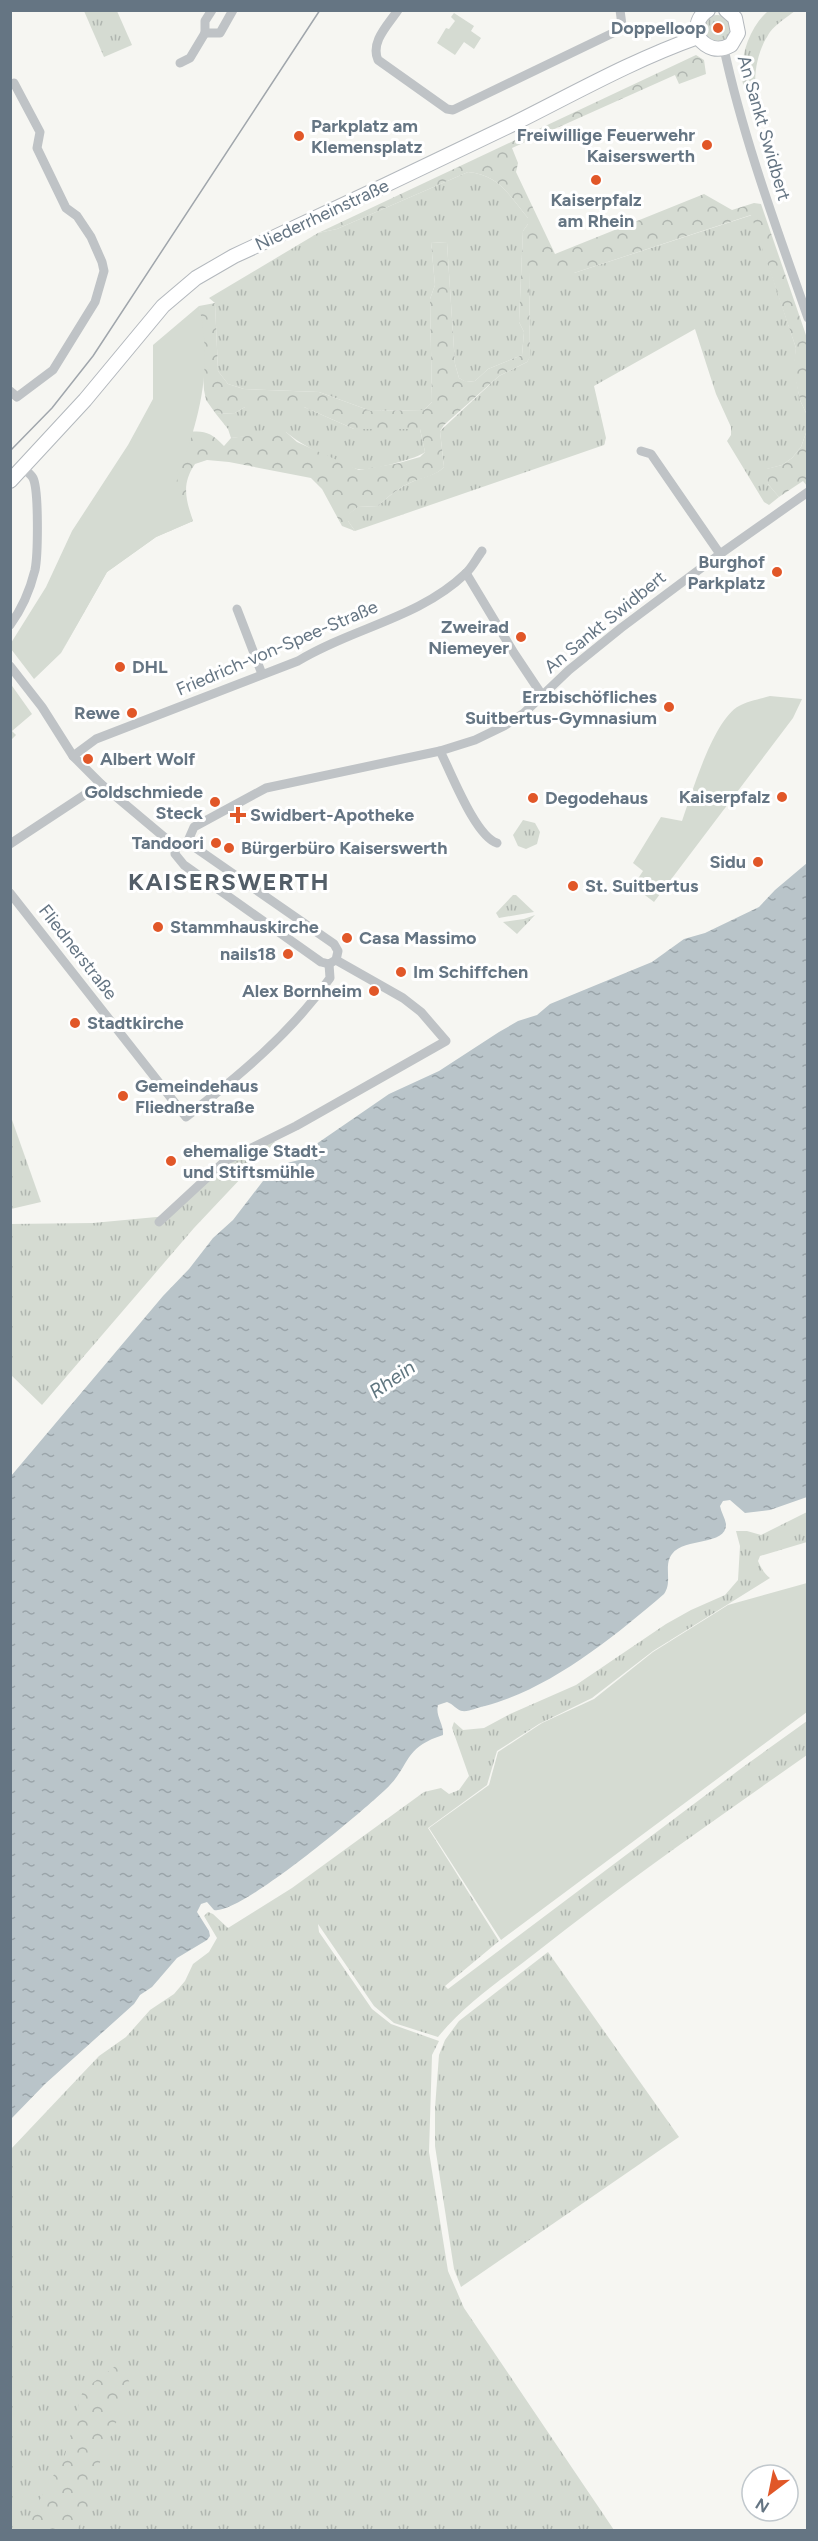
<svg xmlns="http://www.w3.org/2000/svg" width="818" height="2541" font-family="Figtree,sans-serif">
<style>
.grass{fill:url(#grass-tufts)}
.forest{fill:url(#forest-crowns)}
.park{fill:#d5dbd2}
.water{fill:url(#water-ripples)}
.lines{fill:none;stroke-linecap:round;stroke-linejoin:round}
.secondary-casing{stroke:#b3b8bd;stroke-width:16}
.street{stroke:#bfc3c6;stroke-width:9}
.secondary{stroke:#fff;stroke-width:14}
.tram{stroke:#a0a6ac;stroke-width:1.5}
.poi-dot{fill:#e15728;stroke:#fff;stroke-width:2}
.labels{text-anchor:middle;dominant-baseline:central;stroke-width:6;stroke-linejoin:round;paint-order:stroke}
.poi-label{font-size:18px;font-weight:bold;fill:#657583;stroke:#fff;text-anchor:start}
.street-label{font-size:18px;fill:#657583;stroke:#fff}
.water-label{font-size:20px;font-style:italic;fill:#617780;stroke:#fff}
.district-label{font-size:24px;font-weight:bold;letter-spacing:1.5px;fill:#535e68;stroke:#fff}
</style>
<defs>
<pattern id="grass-tufts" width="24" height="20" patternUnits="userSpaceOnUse" patternTransform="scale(1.5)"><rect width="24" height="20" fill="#d5dbd2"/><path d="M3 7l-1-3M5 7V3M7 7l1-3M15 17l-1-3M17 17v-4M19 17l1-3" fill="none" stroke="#b0b6b0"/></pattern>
<pattern id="forest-crowns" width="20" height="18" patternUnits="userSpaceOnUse" patternTransform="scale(1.5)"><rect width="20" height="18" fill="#d5dbd2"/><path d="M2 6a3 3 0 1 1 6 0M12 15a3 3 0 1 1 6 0" fill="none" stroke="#b0b6b0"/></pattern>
<pattern id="water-ripples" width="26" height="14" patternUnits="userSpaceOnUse" patternTransform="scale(1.5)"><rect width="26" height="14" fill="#b9c4c9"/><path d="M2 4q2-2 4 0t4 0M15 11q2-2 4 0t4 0" fill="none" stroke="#9aa4a9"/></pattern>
</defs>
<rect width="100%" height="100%" fill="#f6f6f2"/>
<!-- grass -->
<g class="grass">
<path d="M 84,11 L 117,11 L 132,45 L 104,57 Z"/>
<path d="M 768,11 L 795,11 C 787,17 776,24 770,32 C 758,49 752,76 757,96 L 749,104 C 747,95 742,85 742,76 C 741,52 751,26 768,11 Z"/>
<circle cx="717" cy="29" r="14"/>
<path d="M 468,172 C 499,175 509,195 528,218 L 528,224 L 523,231 L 519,322 L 524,332 L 522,355 L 488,369 L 475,381 L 466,382 L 459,378 L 455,364 L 447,243 L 431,242 L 435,285 L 430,299 L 432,402 L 424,410 L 371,411 L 319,392 L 244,389 L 228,384 L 218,371 L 215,303 L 209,298 L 318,233 L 337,229 Z"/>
<path d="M 752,215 L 796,348 L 794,368 L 800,400 L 807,415 L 806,433 L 801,447 L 792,458 L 782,465 L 767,469 L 768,484 L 779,497 L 769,505 L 764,502 L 727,441 L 731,435 L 731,427 L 716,394 L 695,329 L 594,386 L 606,438 L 604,445 L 355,531 L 348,521 L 348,514 L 358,507 L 378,506 C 389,496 399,487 414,481 C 425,476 435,476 444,467 L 440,431 L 499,376 L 527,362 L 530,356 L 529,272 L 574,273 Z"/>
<path d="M 245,407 L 304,407 L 354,429 L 420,429 L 425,452 C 417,459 366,472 357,469 C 339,464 299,444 286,432 L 231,438 L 228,429 L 216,414 L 235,413 Z"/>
<path d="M 523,820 L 535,823 L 540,832 L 537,844 L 526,849 L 518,846 L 513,835 Z"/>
<path d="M 513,895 L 516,895 L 534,912 L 499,918 L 496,913 Z"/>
<path d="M 535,915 L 517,934 L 503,922 L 524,919 Z"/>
<path d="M 11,1117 L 41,1202 L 11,1209 L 10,1209 Z"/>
<path d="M 270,1140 L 275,1142 L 194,1228 L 42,1405 L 11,1375 L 10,1224 L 93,1223 L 167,1216 L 226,1164 Z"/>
<path d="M 807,1512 L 807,1542 L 760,1556 L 758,1561 C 761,1568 764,1573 770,1578 L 653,1651 L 592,1698 L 539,1724 L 497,1751 L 487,1785 L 428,1828 L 499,1941 L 445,1986 L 448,1989 L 743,1767 L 807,1721 L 807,1755 C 716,1819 625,1882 538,1951 C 504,1978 465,2003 438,2037 L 394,2023 L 374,2006 L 318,1924 L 319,1932 L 372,2009 L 391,2024 L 439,2041 L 432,2055 L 429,2152 L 448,2271 L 464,2308 L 614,2530 L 11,2530 L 11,2149 L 99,2056 L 126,2037 L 150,2010 L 174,1994 L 185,1981 L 193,1964 L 209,1952 L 217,1938 L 204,1916 L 208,1912 L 213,1914 L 228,1928 L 292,1888 L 424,1792 L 441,1788 L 449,1794 L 459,1790 L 469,1776 L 452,1728 L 454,1722 L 463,1730 L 484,1728 L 510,1714 L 576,1685 L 666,1624 L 691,1610 L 725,1595 L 738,1580 L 740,1546 L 736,1531 L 747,1531 L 761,1535 Z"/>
<path d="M 548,1952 L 679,2137 L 461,2287 L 454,2269 L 435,2146 L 435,2108 L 439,2055 L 445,2040 L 459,2021 Z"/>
</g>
<!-- forest -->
<g class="forest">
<path d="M 696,55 L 704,60 L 706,74 L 679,84 L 675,75 L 512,148 L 518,163 L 516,172 L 555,254 L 704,194 L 732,210 L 754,203 L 761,204 L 807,338 L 807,486 L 803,481 L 779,497 L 768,484 L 766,469 L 782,465 L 792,458 L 801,447 L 806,433 L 807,415 L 800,400 L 793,368 L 796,348 L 751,215 L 574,273 L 529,273 L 530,357 L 527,362 L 499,376 L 444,425 L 440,431 L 444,467 C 435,476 425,477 414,481 C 399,487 389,496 378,506 L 358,507 L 349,514 L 348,521 L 355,531 L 342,526 L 322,489 L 311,478 L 229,462 L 207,460 L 195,464 C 181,484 186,500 193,521 L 156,537 L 107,572 L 61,653 L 181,433 C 202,430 209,430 224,446 L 231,438 L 259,434 L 263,430 L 286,432 L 297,442 L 359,470 L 399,463 L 420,457 L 425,452 L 420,429 L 354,429 L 304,407 L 245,407 L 235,413 L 216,414 L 206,400 L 204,390 L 199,306 L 215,303 L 218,371 L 228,384 L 244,389 L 319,392 L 371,411 L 424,410 L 432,402 L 430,299 L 435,285 L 431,242 L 447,243 L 455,364 L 459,378 L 467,382 L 475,381 L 488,369 L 522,355 L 524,332 L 519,322 L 523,231 L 528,224 L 528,218 C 509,195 499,175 468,172 L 337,229 L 318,233 Z"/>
<path d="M 121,2362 L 131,2386 L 92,2482 L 92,2509 L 76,2530 L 27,2530 L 35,2508 L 65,2455 L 83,2390 Z"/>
</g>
<!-- park -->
<g class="park">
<path d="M 454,13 L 474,26 L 471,31 L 481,38 L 474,49 L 464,42 L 455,55 L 437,43 L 446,28 L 449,29 L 455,21 L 451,17 Z"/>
<path d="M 199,306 C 214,372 198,421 176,483 L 193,521 L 156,537 L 107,572 L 61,653 L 34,679 L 11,649 L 11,643 L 46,587 L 72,531 L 128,445 L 153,399 L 153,345 Z"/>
<path d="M 10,683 L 32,714 L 12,731 L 16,735 L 11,740 Z"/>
<path d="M 770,696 L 802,699 L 793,718 L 654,902 L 633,886 L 643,871 L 633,863 L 661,817 L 682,821 C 692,793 713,720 739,706 C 747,701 760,699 770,696 Z"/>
<path d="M 807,1583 L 807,1712 L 501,1940 L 429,1828 L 489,1785 L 498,1752 L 542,1723 L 594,1699 L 653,1652 L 728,1605 Z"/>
</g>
<!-- water -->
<path class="water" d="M 807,863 L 807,1497 L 770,1510 L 745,1513 L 730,1500 L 723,1501 L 720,1506 C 721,1512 725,1518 726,1524 C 727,1546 685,1537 672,1554 C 663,1566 673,1582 664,1594 C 614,1637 550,1689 485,1706 C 478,1707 469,1712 462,1711 C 457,1710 453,1704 447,1702 L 438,1705 C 435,1716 444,1724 443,1735 C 402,1748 411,1766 385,1790 C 363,1811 239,1916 214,1910 L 207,1902 L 201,1904 L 197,1912 L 209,1931 L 210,1936 L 207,1940 L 177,1958 L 152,1987 L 140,1995 L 134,2004 L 45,2084 L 11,2119 L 11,1476 L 163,1296 L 189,1269 L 213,1238 L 233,1220 L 263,1181 L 287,1163 L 299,1160 L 309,1149 L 389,1094 L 439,1071 L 499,1032 L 518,1021 L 537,1015 L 550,1004 L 652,962 L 684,939 L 705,933 L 759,907 L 775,890 Z"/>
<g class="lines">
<defs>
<g id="secondary">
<path d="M 708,10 C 697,17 696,26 698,37 C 707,49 718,52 731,45 L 738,33 L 735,18 L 726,10"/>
<path d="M 10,481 L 85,400 L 163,306 L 196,278 L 234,256 C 327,213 420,169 513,124 C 575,93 633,60 698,37"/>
</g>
</defs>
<!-- secondary casing -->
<use href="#secondary" class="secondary-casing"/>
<!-- street -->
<g class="street">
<path d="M 212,10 L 205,21 L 205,33 L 220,33 L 233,10"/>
<path d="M 398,10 C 388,25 370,42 378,60 L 447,109 L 453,110 L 615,32 L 622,25 L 620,10"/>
<path d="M 724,49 C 744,141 777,229 808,318"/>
<path d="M 180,63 L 190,58 L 205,33"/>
<path d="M 10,85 L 14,83 L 40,132 L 37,148 L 66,208 L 77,216 L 91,237 L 102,262 L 104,271 L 95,302 L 53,370 L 17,397 L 10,391"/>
<path d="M 641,451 L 651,454 L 720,554"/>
<path d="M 466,573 L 514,653 L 542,695"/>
<path d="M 237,609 L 262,674"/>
<path d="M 10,625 C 22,609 30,590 35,570 C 38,555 39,490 33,478 C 31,474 26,471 23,468"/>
<path d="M 10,666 L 42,707 L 73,756 L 101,784 L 176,847 L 175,854 L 184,865 L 321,962 L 329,964 L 334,961"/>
<path d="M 440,751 C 451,772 475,836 497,843"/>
<path d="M 73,756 L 96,739 L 298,661 C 352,628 419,618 465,574 C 472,568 476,559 482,551"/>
<path d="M 187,843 L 194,827 L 266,788 L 440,751 L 475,740 L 504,726 L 524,713 L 569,670 L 621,628 L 720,554 L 808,492"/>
<path d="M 10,844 L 101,784"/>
<path d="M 181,844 L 187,843 L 193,846 L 334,944 L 338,951 L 336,960"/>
<path d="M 10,893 L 186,1117 C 239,1076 291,1033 330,978 L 329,964"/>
<path d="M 159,1222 L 225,1161 L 296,1126 L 446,1041 L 421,1012 L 403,998 L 336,960"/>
</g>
<!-- secondary -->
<use href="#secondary" class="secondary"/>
<!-- tram -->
<path class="tram" d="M 10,451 L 52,408 L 93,356 L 320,10"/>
</g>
<!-- markers -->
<g class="poi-dot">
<circle cx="718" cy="28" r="6"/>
<circle cx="299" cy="136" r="6"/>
<circle cx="707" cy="145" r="6"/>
<circle cx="596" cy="180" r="6"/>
<circle cx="777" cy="572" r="6"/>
<circle cx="521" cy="637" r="6"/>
<circle cx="120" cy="667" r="6"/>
<circle cx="669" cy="707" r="6"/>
<circle cx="132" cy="713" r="6"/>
<circle cx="88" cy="759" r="6"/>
<circle cx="782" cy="797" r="6"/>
<circle cx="533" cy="798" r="6"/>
<circle cx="215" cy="802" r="6"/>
<path d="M235 806h6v6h6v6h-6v6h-6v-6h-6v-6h6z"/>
<circle cx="216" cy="843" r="6"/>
<circle cx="229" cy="848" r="6"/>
<circle cx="758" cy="862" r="6"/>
<circle cx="573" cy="886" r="6"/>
<circle cx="158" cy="927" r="6"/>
<circle cx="347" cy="938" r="6"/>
<circle cx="288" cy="954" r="6"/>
<circle cx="401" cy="972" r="6"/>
<circle cx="374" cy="991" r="6"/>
<circle cx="75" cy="1023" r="6"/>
<circle cx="123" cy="1096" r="6"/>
<circle cx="171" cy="1161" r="6"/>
</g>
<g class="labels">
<!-- poi labels -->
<g class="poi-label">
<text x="706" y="28" text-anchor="end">Doppelloop</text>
<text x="311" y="126">Parkplatz am<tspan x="311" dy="21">Klemensplatz</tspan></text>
<text x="695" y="135" text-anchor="end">Freiwillige Feuerwehr<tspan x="695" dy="21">Kaiserswerth</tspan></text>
<text x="596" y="200" text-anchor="middle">Kaiserpfalz<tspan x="596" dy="21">am Rhein</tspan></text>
<text x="765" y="562" text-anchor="end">Burghof<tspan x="765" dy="21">Parkplatz</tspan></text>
<text x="509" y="627" text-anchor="end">Zweirad<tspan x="509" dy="21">Niemeyer</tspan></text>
<text x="132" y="667">DHL</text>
<text x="657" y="697" text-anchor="end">Erzbischöfliches<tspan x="657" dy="21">Suitbertus-Gymnasium</tspan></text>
<text x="120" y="713" text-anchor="end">Rewe</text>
<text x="100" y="759">Albert Wolf</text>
<text x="203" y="792" text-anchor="end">Goldschmiede<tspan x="203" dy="21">Steck</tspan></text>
<text x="770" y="797" text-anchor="end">Kaiserpfalz</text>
<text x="545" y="798">Degodehaus</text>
<text x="250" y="815">Swidbert-Apotheke</text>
<text x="204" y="843" text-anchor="end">Tandoori</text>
<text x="241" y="848">Bürgerbüro Kaiserswerth</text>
<text x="746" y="862" text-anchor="end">Sidu</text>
<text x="585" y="886">St. Suitbertus</text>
<text x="170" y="927">Stammhauskirche</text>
<text x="359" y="938">Casa Massimo</text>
<text x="276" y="954" text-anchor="end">nails18</text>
<text x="413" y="972">Im Schiffchen</text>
<text x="362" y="991" text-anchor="end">Alex Bornheim</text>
<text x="87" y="1023">Stadtkirche</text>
<text x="135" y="1086">Gemeindehaus<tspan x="135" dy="21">Fliednerstraße</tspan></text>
<text x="183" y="1151">ehemalige Stadt-<tspan x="183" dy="21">und Stiftsmühle</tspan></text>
</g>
<!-- street labels -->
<g class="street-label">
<text transform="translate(764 128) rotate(74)">An Sankt Swidbert</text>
<text transform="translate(322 215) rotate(-25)">Niederrheinstraße</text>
<text transform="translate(605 622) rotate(-39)">An Sankt Swidbert</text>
<text transform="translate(277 648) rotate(-23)">Friedrich-von-Spee-Straße</text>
<text transform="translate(78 952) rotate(52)">Fliednerstraße</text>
</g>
<!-- water labels -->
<g class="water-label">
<text transform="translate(392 1379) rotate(-35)">Rhein</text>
</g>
<!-- district labels -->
<g class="district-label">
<text x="229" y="881">KAISERSWERTH</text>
</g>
</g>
<!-- border -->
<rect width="818" height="2541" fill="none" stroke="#657583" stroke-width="24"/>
<!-- north arrow -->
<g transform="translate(770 2493) rotate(212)"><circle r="28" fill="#ffffff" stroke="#c1c8cd" stroke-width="1.5"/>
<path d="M0-4.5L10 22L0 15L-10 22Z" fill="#e15728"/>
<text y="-9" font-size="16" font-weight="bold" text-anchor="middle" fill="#657583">N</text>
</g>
</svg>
